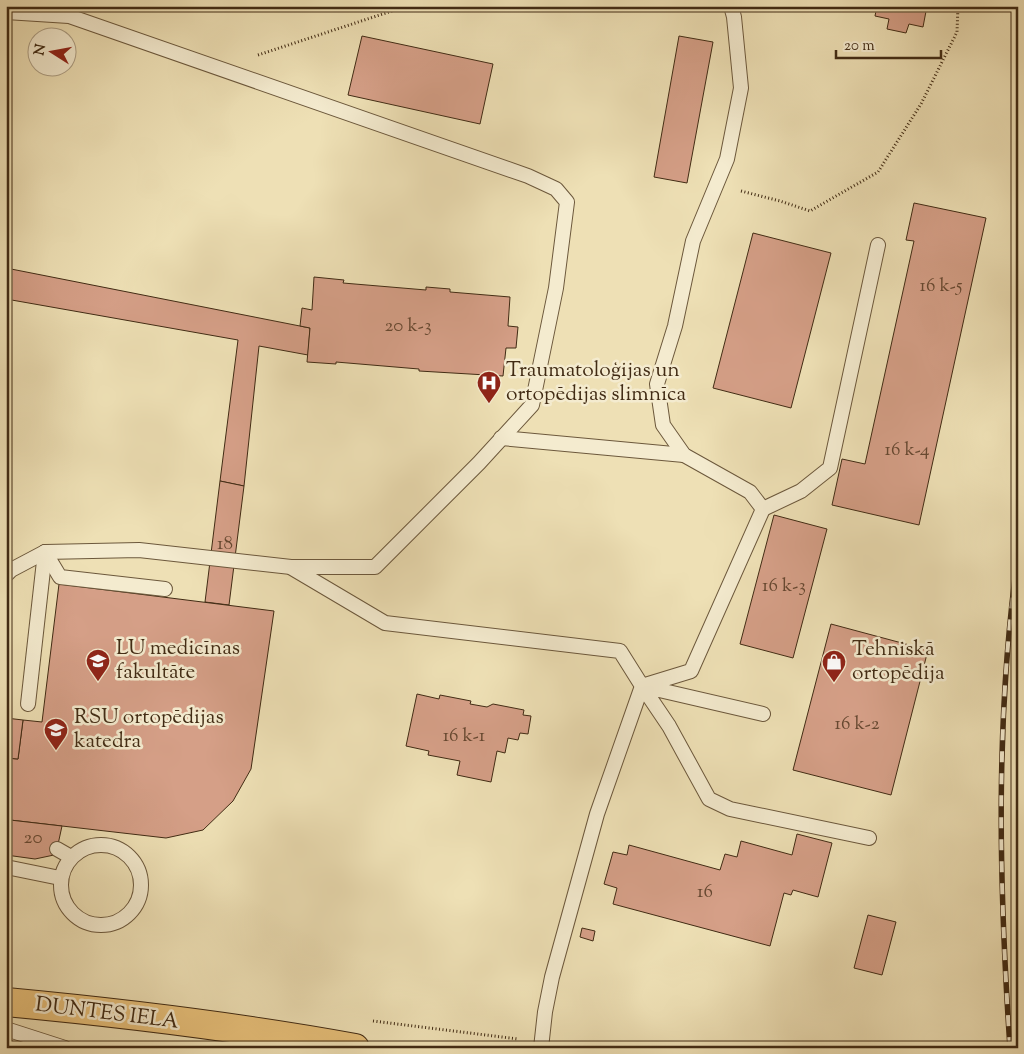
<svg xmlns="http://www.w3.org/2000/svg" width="1024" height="1054" font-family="'Sorts Mill Goudy',serif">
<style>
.building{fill:#d59f87;stroke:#412b14}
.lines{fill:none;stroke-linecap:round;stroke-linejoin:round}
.service-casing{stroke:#6c583c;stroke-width:16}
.primary-casing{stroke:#412b14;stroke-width:30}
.path{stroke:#412b14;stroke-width:3;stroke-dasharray:1 2.5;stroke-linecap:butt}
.service{stroke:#f4ebcf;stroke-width:14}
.primary{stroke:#e7c07a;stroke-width:28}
.rail-casing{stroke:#412b14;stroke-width:5.5}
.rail{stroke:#f4ebcf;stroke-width:4;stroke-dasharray:11;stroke-linecap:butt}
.labels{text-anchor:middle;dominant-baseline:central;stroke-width:5;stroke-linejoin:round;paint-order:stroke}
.number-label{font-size:19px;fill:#664831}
.poi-label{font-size:21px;fill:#412b14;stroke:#f4ebcf;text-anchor:start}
.street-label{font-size:21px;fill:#412b14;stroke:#f4ebcf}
</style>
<rect width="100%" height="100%" fill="#eee0b5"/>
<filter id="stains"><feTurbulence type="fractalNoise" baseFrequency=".004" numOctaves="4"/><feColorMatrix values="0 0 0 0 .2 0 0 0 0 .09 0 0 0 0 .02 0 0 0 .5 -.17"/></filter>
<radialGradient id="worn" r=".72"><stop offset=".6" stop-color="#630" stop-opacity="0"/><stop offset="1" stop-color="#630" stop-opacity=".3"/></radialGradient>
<!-- building -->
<g class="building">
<path d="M 877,6 L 927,6 L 923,27 L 909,24 L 906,33 L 887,29 L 889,19 L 875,16 Z"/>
<path d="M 362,36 L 493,64 L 480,124 L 348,95 Z"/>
<path d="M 679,36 L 713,42 L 687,183 L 654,177 Z"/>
<path d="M 914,203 L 986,218 L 919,525 L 832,505 L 842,459 L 865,464 L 914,241 L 906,240 Z"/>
<path d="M 753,233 L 831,253 L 791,408 L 713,388 Z"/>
<path d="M 6,268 L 310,328 L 308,355 L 259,346 L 244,486 L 220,481 L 238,340 L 6,299 Z"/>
<path d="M 314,277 L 344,280 L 343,283 L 426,290 L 426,287 L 450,289 L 450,292 L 510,297 L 508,326 L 518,327 L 516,348 L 506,348 L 503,376 L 419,371 L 419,369 L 336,362 L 336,364 L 307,362 L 310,328 L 300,326 L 302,308 L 312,310 Z"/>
<path d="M 220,481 L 244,486 L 229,605 L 205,602 Z"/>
<path d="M 774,515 L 827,529 L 793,658 L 740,644 Z"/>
<path d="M 59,584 L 274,611 L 251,769 L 233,801 L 203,830 L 166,838 L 10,820 L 11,811 L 6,810 L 6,758 L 18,759 L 23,720 L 42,722 Z"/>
<path d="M 831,624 L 928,650 L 891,795 L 793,770 Z"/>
<path d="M 417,694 L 439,699 L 440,695 L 471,701 L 470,704 L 487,707 L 493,704 L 524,710 L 523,715 L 531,716 L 528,734 L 520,733 L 518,740 L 508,738 L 505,753 L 497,751 L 491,782 L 457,775 L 460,761 L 428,755 L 429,751 L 406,746 Z"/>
<path d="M 6,718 L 23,720 L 18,759 L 6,758 Z"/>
<path d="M 6,810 L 11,811 L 10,820 L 62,826 L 57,849 L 54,855 L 35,859 L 6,855 Z"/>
<path d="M 797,834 L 832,843 L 818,897 L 793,890 L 791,895 L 784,893 L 770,946 L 613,904 L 617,888 L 604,884 L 613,852 L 627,855 L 629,845 L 720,870 L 725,854 L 737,857 L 741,841 L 792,855 Z"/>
<path d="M 868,915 L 896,922 L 882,975 L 854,968 Z"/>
<path d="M 582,928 L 595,931 L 593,941 L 580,937 Z"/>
</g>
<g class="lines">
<defs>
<g id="service">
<path d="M 6,12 L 69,16 L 528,176 L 556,189 L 567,202 L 556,288 L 532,405 L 479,463 L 375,567 L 291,567 L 139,550 L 45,552 L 11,570 L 6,575"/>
<path d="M 501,438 L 684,455"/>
<path d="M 763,509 L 801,491 L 830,468 L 878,245"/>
<path d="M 45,552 L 60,577 L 165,589"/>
<path d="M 292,568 L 385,623 L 620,651 L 642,686 L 597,814 L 552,977 L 545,1012 L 541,1048"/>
<path d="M 642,686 L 691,671 L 763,509 L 750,492 L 684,455 L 663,425 L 657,384 L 675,326 L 693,241 L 727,159 L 741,88 L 734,17 L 731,6"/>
<path d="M 28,704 L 45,552"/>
<path d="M 763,714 L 642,686 L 669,726 L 709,799 L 730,809 L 869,838"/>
<circle cx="101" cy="885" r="40"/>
<path d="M 57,849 L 71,857"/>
<path d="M 6,867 L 60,878"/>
<path d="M 6,1029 L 65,1048"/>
</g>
<path id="primary" d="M 6,1002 C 123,1013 240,1027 355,1048"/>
</defs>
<!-- service casing -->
<use href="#service" class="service-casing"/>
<!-- primary casing -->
<use href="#primary" class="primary-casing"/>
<!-- path -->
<g class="path">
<path d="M 258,55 L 407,6"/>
<path d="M 741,191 L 780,201 L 810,211 L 878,172 L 921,104 L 957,32 L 958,6"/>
<path d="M 373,1021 L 518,1039"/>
<path d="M 566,1046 L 580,1048"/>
</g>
<!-- service -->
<use href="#service" class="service"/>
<!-- primary -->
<use href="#primary" class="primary"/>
<defs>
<path id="rail" d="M 1010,1048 C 999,883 995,719 1018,555"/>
</defs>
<!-- rail casing -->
<use href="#rail" class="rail-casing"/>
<!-- rail -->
<use href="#rail" class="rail"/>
</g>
<!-- icons -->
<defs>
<symbol id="hospital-pin" viewBox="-11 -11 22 30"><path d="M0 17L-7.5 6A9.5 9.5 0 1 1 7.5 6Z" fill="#8f2418" stroke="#f4ebcf"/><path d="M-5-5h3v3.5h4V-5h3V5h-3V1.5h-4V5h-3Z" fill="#fff"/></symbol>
<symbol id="school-pin" viewBox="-11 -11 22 30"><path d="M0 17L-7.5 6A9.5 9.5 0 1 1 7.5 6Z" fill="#8f2418" stroke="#f4ebcf"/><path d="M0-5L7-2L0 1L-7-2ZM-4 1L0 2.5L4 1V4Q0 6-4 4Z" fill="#fff"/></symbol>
<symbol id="shop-pin" viewBox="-11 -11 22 30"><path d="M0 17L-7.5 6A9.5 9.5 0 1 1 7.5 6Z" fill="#8f2418" stroke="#f4ebcf"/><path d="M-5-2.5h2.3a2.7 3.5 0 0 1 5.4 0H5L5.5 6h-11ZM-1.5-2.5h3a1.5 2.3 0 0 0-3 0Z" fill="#fff"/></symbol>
</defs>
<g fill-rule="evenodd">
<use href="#hospital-pin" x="475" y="369" width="28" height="38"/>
<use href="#school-pin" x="84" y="647" width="28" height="38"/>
<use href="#shop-pin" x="820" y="648" width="28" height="38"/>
<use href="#school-pin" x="42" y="716" width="28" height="38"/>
</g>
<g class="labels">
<!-- number labels -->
<g class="number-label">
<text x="941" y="286">16 k-5</text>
<text x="408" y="326">20 k-3</text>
<text x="907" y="450">16 k-4</text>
<text x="225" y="544">18</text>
<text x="784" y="586">16 k-3</text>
<text x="857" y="724">16 k-2</text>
<text x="464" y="736">16 k-1</text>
<text x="33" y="838">20</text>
<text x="705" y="892">16</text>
</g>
<!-- poi labels -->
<g class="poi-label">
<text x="506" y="371">Traumatoloģijas un<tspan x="506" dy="24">ortopēdijas slimnīca</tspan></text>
<text x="116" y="649">LU medicīnas<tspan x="116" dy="24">fakultāte</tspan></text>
<text x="852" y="650">Tehniskā<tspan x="852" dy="24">ortopēdija</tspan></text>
<text x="74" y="718">RSU ortopēdijas<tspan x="74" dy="24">katedra</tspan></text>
</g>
<!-- street labels -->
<g class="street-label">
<text transform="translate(107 1014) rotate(7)">DUNTES IELA</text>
</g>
</g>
<!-- margin -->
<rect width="1024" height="1054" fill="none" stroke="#eee0b5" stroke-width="25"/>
<rect x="8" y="8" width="1009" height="1039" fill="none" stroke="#412b14" stroke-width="2.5"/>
<rect x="12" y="12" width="999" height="1029" fill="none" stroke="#412b14"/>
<!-- north arrow -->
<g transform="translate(52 52) rotate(281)"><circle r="24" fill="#f4ebcf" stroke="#ac9e84"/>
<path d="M0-4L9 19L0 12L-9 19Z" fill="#8f2418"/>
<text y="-8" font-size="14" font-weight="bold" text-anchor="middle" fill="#412b14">N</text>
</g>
<!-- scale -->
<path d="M836 50v8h105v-8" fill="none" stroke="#412b14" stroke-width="2.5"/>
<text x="844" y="50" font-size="15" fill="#412b14" stroke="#f4ebcf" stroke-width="4" paint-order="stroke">20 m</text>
<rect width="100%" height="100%" filter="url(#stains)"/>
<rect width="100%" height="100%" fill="url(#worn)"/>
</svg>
